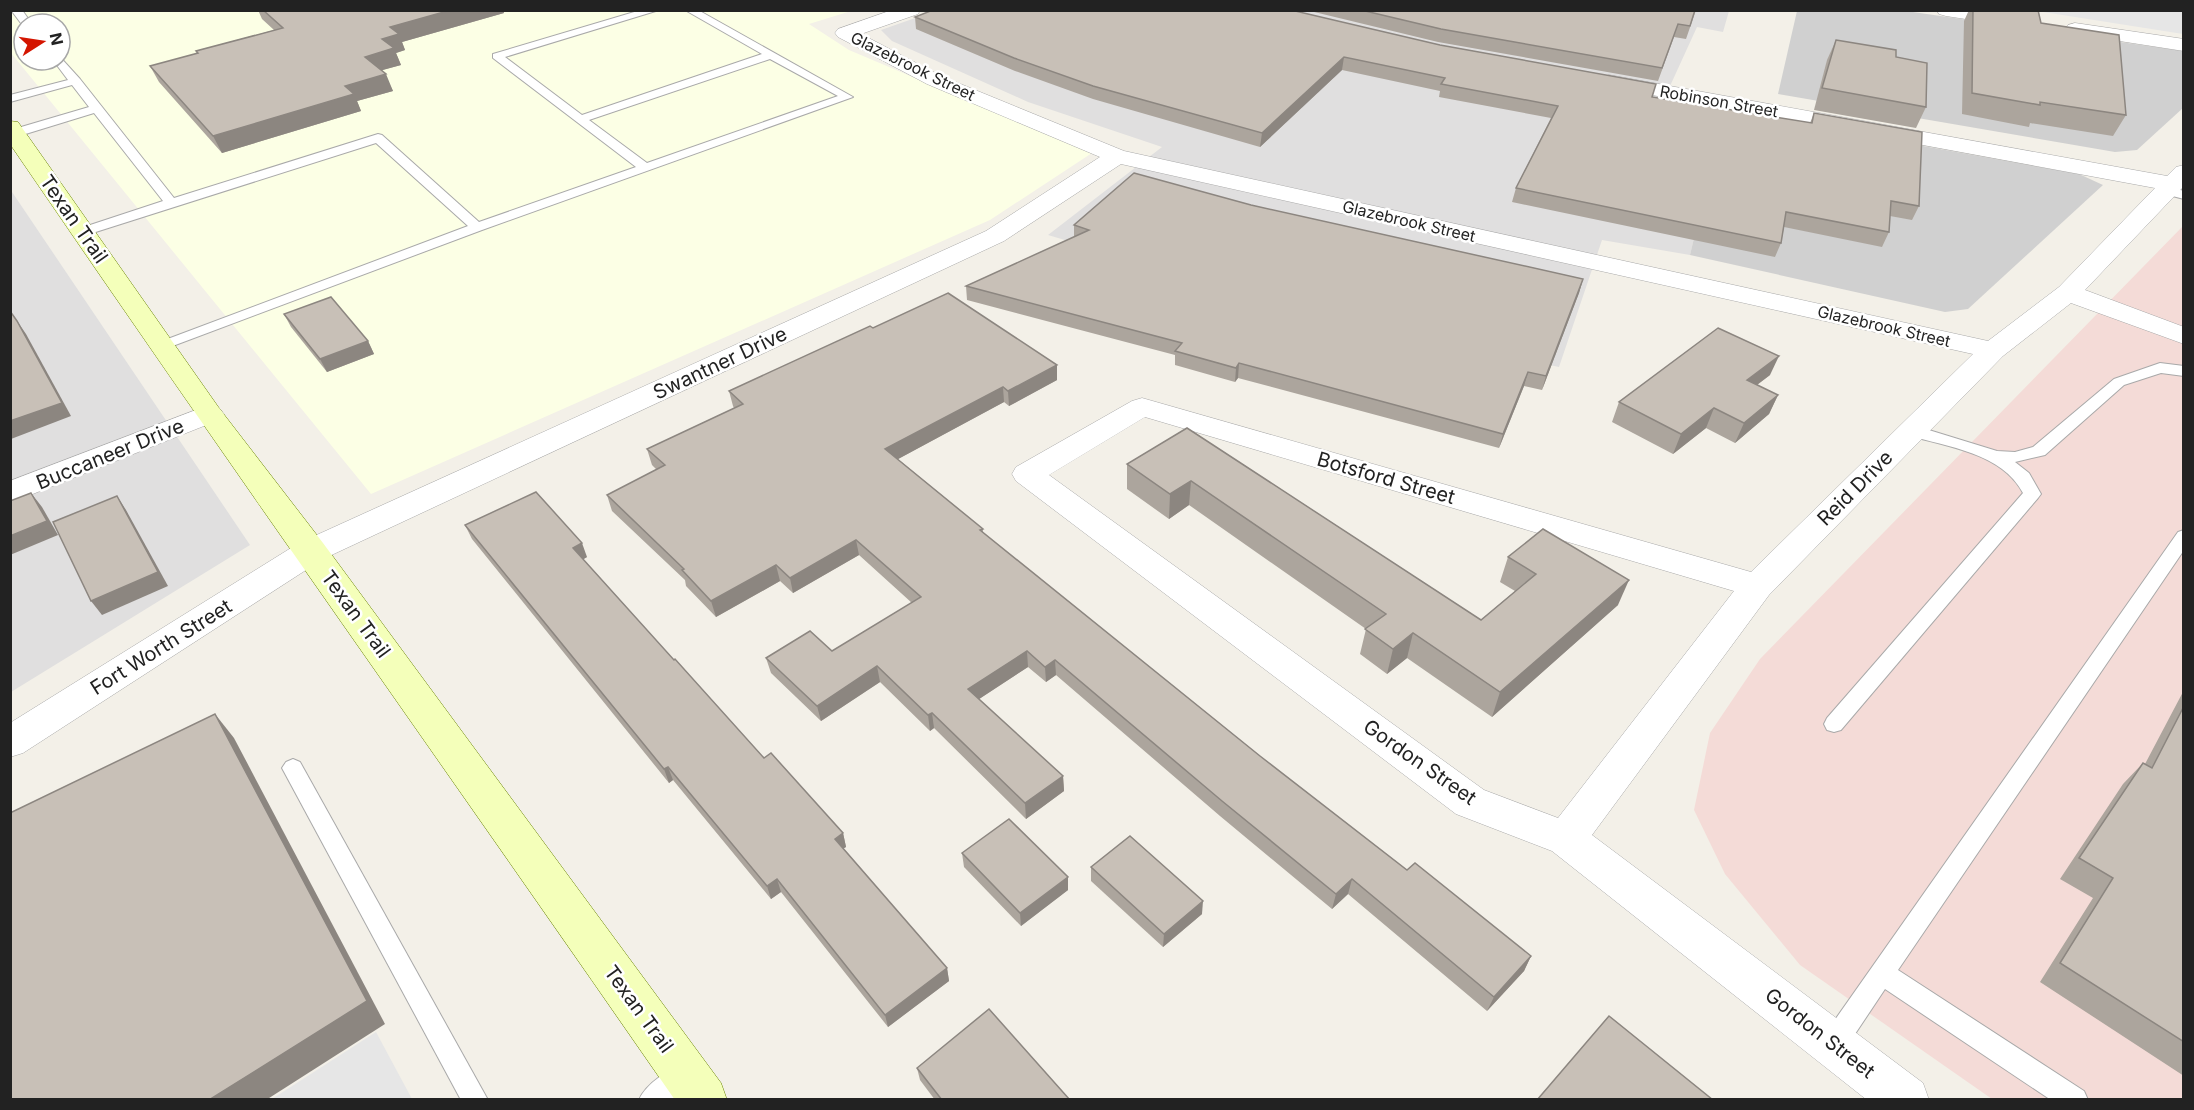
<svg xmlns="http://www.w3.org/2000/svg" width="2194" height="1110" font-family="Inter,sans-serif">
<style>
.residential{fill:#e0dfdf}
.commercial{fill:#f4dbd7}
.education{fill:#fcffe5;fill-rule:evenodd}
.religious{fill:#d0d0d0}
.parking{fill:#e6e6e6}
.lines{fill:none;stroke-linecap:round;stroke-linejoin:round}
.lane-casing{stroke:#a9a9a9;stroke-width:2}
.street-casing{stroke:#a9a9a9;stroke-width:1}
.secondary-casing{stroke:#678200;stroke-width:1}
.lane{fill:#fff;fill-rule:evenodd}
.street{fill:#fff;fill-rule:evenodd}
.secondary{fill:#f4ffba;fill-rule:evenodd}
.wall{fill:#aca59d}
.shaded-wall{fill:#8c8680}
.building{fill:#c8c0b7;stroke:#8c8680;stroke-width:1.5}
.labels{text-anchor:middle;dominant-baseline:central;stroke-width:5;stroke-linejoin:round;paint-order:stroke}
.far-street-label{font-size:16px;fill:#222;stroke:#fff}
.street-label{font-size:20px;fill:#222;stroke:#fff}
</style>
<rect width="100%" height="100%" fill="#f3f0e8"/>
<!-- residential -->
<g class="residential">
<path d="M 938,10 L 1729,11 L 1723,32 L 1697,27 L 1665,97 L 1724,110 L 1690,255 L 1602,240 L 1559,367 L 1311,313 L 1048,235 L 1162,147 L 1028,102 L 892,41 L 881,30 Z"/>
<path d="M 10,189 L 250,545 L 11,692 L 10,692 Z"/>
</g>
<!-- commercial -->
<path class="commercial" d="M 2183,226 L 2183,1099 L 1992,1099 L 1800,965 L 1725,874 L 1694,810 L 1710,733 L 1760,659 Z"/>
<!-- education -->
<path class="education" d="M 10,11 L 851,11 L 809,24 L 849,50 L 1092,153 L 990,220 L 371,494 L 11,53 ZM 24,24 L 60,24 L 60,60 L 24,60 Z"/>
<!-- religious -->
<g class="religious">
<path d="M 1797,11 L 1906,11 L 2183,51 L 2183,108 L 2137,150 L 2115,152 L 1778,94 Z"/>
<path d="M 1724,110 L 2079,174 L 2103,185 L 1968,309 L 1945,312 L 1690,255 Z"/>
</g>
<!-- parking -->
<g class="parking">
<path d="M 2037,11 L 2183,11 L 2183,34 Z"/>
<path d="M 376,1032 L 412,1099 L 272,1099 Z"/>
</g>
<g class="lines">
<defs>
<g id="lane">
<path d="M 11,10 L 22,10 L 32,24 L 24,24 L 23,26 Z"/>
<path d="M 641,10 L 659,10 L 505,57 L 582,115 L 762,54 L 685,10 L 698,10 L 853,97 L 482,230 L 162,350 L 155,346 L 157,343 L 468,226 L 376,143 L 83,236 L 76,232 L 78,229 L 163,201 L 94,113 L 19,136 L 10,135 L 11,130 L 89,107 L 72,85 L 10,102 L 10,95 L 68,80 L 53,60 L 60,60 L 60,57 L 80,79 L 174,198 L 378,134 L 382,135 L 479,222 L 636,167 L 493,58 L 493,54 ZM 770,59 L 838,96 L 647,163 L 589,120 Z"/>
<path d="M 2166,186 L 2184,191 L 2184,199 L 2161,193 L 2160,190 L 2161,187 Z"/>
<path d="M 2160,363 L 2184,366 L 2184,376 L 2161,373 L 2124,385 L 2045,455 L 2015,462 L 2029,473 L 2041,494 L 2038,498 L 1841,730 L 1834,732 L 1827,730 L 1824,724 L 1827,718 L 2023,493 C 2002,453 1948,447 1907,435 L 1905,431 L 1907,427 L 1919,427 L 1997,451 L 2015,452 L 2033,447 L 2114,379 Z"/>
<path d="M 2184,530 L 2184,550 L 1898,970 L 2084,1091 L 2088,1100 L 2051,1100 L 1885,989 L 1843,1052 L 1834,1055 L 1825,1052 L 1821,1043 L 1825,1034 L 2178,532 Z"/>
<path d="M 293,759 L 300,762 L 488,1100 L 461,1100 L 282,768 L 286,762 Z"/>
<path d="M 686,1062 L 695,1066 L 699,1075 C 687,1103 664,1100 639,1100 C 646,1083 670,1069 686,1062 Z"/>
</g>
<g id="street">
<path d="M 892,10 L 920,10 L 918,14 L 861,34 L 941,76 L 1124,151 L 1988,341 L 2059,287 L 2155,188 L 1609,87 L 1602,85 L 1599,81 L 1602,77 L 1609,75 L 2167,176 L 2176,167 L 2184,165 L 2184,186 L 2085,290 L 2184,327 L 2184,344 L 2071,303 L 2003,356 L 1769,595 L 1592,835 L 1923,1083 L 1929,1100 L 1867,1100 L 1552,851 L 1456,814 L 1016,481 L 1012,474 L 1016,467 L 1132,401 L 1142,398 L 1751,572 L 1973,354 L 1121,164 L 1004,241 L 323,559 L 23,753 L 10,757 L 10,723 L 299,543 L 986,231 L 1100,157 L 927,84 L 838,37 L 835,33 L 838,29 ZM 1145,417 L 1734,591 L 1558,818 L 1484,790 L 1049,475 Z"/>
<path d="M 1937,10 L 1987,10 L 2019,16 L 2021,20 L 2019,24 L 2012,26 L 1946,16 L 1939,14 Z"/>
<path d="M 2075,23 L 2184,39 L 2184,51 L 2068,33 L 2065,29 L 2068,25 Z"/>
<path d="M 209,405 L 219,408 L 224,414 L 219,420 L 10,503 L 10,481 Z"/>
</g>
<path id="secondary" d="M 10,121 L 18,122 L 219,408 L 323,543 L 721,1083 L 727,1100 L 675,1100 C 454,781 229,465 10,144 Z"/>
</defs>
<!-- lane casing -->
<use href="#lane" class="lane-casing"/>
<!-- street casing -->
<use href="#street" class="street-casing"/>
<!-- secondary casing -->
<use href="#secondary" class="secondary-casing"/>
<!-- lane -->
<use href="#lane" class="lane"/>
<!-- street -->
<use href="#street" class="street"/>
<!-- secondary -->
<use href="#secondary" class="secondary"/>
</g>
<!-- wall -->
<g class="wall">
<path d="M 258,10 L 503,10 L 504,13 L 402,42 L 405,50 L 396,53 L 401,65 L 382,70 L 393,91 L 357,101 L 361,111 L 222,153 L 159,82 L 150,66 L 197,54 L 196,51 L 274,30 L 262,19 Z"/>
<path d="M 1306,10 L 1696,10 L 1686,39 L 1674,37 L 1658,81 L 1438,42 Z"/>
<path d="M 1969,10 L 2038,10 L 2041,23 L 2126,115 L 2113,136 L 2030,123 L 2029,127 L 1962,114 L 1964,21 Z"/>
<path d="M 915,17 L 1440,45 L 1656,84 L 1652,97 L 1810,123 L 1814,113 L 1919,206 L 1912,220 L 1890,216 L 1889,232 L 1882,247 L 1784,227 L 1781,243 L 1775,257 L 1512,202 L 1516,188 L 1551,118 L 1439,97 L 1440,91 L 1342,70 L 1260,147 L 1093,99 L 1015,71 L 916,29 Z"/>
<path d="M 1836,40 L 1896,57 L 1926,107 L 1916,128 L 1814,110 L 1827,60 Z"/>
<path d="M 1251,205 L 1583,279 L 1579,293 L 1542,390 L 1524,386 L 1499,448 L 1238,378 L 1235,382 L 1175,365 L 1175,355 L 967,300 L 966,286 L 1074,237 L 1074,225 Z"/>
<path d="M 284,314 L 368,341 L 374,354 L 327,372 L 291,327 Z"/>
<path d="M 873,328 L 1057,365 L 1057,380 L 1009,406 L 1004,402 L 898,459 L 983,529 L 983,533 L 1260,756 L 1407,870 L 1531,956 L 1524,971 L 1487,1011 L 1348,894 L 1332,909 L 1220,816 L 1056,675 L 1046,682 L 1028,667 L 979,699 L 1063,776 L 1064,791 L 1026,819 L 934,728 L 930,731 L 880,682 L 821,721 L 771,673 L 766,658 L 832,651 L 912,603 L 859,555 L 793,593 L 780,581 L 716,617 L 686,586 L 685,580 L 612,511 L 607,495 L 657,470 L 652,465 L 647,449 L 734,408 L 733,406 L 729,391 Z"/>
<path d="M 1770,375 L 1757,385 L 1778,395 L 1769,414 L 1735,443 L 1706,428 L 1673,454 L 1612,422 L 1619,402 Z"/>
<path d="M 1187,428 L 1481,620 L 1515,591 L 1500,582 L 1508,557 L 1618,605 L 1492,717 L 1407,658 L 1387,674 L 1360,654 L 1366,629 L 1189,505 L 1169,519 L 1127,489 L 1127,464 Z"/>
<path d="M 465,525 L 587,557 L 583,559 L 674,660 L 764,758 L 843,833 L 846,847 L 843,848 L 947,968 L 949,981 L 888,1027 L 781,892 L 771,899 L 673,780 L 669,783 L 472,539 Z"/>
<path d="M 2184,690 L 2184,1076 L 2040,982 L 2093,898 L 2060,879 L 2123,784 L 2143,763 L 2145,764 Z"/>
<path d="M 962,853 L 1068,877 L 1068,890 L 1021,926 L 964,867 Z"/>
<path d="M 1091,867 L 1202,914 L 1163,947 L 1091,881 Z"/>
<path d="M 917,1068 L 1070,1100 L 935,1100 L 920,1080 Z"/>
</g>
<!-- shaded-wall -->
<g class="shaded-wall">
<path d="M 451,10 L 503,10 L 504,13 L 402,42 L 405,50 L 396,53 L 401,65 L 372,73 L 365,57 L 382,39 L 390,27 Z"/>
<path d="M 1344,57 L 1342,70 L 1260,147 L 1262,133 Z"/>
<path d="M 386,74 L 393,91 L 357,101 L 361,111 L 222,153 L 213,136 L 345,86 Z"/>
<path d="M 1583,279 L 1579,293 L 1542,390 L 1546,376 Z"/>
<path d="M 17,321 L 26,334 L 71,416 L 11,439 L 10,421 Z"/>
<path d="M 368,341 L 374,354 L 327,372 L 320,359 Z"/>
<path d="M 1779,356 L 1770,375 L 1738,399 L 1747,380 Z"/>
<path d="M 1239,363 L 1238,378 L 1235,382 L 1236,368 Z"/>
<path d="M 1057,365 L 1057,380 L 1009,406 L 1008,391 Z"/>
<path d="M 1528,372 L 1524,386 L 1499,448 L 1503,434 Z"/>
<path d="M 1003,387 L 1004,402 L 887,465 L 885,449 Z"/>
<path d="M 1778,395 L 1769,414 L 1735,443 L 1744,423 Z"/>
<path d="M 1714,408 L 1706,428 L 1673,454 L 1681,434 Z"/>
<path d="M 1191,481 L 1189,505 L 1169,519 L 1170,494 Z"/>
<path d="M 31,493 L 42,507 L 58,535 L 10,555 L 10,536 Z"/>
<path d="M 117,496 L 126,510 L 168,586 L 102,615 L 91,601 Z"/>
<path d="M 856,540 L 859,555 L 793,593 L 790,578 Z"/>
<path d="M 582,543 L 587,557 L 579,562 L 573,548 Z"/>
<path d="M 776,565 L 780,581 L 716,617 L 711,601 Z"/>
<path d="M 1629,580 L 1618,605 L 1492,717 L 1500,692 Z"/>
<path d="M 1413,633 L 1407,658 L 1387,674 L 1393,649 Z"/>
<path d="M 1027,651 L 1028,667 L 970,705 L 968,689 Z"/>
<path d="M 1055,660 L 1056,675 L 1046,682 L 1045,667 Z"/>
<path d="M 877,666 L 880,682 L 821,721 L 817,706 Z"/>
<path d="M 932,713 L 934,728 L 930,731 L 928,715 Z"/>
<path d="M 215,714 L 234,738 L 385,1024 L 266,1100 L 209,1100 Z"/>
<path d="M 668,767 L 673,780 L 669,783 L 664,769 Z"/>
<path d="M 1063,776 L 1064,791 L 1026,819 L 1025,803 Z"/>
<path d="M 843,833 L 846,847 L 838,852 L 835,839 Z"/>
<path d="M 1068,877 L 1068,890 L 1021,926 L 1020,913 Z"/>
<path d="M 777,879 L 781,892 L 771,899 L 767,886 Z"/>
<path d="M 1352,879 L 1348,894 L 1332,909 L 1336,894 Z"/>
<path d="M 1203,901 L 1202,914 L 1163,947 L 1164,934 Z"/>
<path d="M 1531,956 L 1524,971 L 1487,1011 L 1494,997 Z"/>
<path d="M 947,968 L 949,981 L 888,1027 L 885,1015 Z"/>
</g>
<!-- building -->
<g class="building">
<path d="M 263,10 L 451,10 L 390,27 L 399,34 L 382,39 L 394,48 L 365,57 L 386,74 L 345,86 L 354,94 L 213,136 L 150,66 L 198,53 L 196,51 L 283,28 Z"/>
<path d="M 933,10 L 1291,10 L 1440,45 L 1656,84 L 1652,97 L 1812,123 L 1814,113 L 1922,132 L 1919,206 L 1891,201 L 1889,232 L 1786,212 L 1781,243 L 1516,188 L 1558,106 L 1441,84 L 1445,78 L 1344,57 L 1262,133 L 1093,86 L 1014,58 L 915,17 Z"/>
<path d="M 1361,10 L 1695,10 L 1690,26 L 1678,24 L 1662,68 L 1441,29 Z"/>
<path d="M 1973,10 L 2038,10 L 2041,23 L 2119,35 L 2126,115 L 2040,102 L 2040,105 L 1972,93 Z"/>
<path d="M 1836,40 L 1896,50 L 1896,57 L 1927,63 L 1926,107 L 1822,88 Z"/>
<path d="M 1134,173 L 1251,205 L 1583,279 L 1546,376 L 1528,372 L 1503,434 L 1239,363 L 1236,368 L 1175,351 L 1182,343 L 966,286 L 1089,230 L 1074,225 Z"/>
<path d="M 948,293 L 1057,365 L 1008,391 L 1003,387 L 885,449 L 983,529 L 980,530 L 1260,756 L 1407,870 L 1415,863 L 1531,956 L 1494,997 L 1352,879 L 1336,894 L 1222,801 L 1055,660 L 1045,667 L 1027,651 L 968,689 L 1063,776 L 1025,803 L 932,713 L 928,715 L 877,666 L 817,706 L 766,658 L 810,631 L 832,651 L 921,597 L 856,540 L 790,578 L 776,565 L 711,601 L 682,570 L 684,569 L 607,495 L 665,465 L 647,449 L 743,404 L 729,391 L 870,326 L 873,328 Z"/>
<path d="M 331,297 L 368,341 L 320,359 L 284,314 Z"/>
<path d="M 10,311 L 17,321 L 62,403 L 10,421 Z"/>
<path d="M 1718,328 L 1779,356 L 1747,380 L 1778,395 L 1744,423 L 1714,408 L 1681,434 L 1619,402 Z"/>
<path d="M 1187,428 L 1481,620 L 1536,574 L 1508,557 L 1543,529 L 1629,580 L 1500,692 L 1413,633 L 1393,649 L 1365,629 L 1386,614 L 1191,481 L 1170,494 L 1127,464 Z"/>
<path d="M 536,492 L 582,543 L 573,548 L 674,660 L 675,659 L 764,758 L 771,753 L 843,833 L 835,839 L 947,968 L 885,1015 L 777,879 L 767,886 L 668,767 L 664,769 L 465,525 Z"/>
<path d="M 31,493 L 47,521 L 10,536 L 10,501 Z"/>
<path d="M 117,496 L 158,572 L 91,601 L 53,522 Z"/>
<path d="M 2184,706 L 2184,1042 L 2060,963 L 2113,878 L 2079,858 L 2143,763 L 2152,768 Z"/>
<path d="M 215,714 L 367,1001 L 209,1100 L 10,1100 L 10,813 Z"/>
<path d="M 1009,819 L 1068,877 L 1020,913 L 962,853 Z"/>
<path d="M 1130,836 L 1203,901 L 1164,934 L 1091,867 Z"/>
<path d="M 989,1009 L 1070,1100 L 942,1100 L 917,1068 Z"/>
<path d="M 1609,1016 L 1713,1100 L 1537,1100 Z"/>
</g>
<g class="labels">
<!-- far-street labels -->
<g class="far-street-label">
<text transform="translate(913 66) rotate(26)">Glazebrook Street</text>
<text transform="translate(1719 101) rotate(10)">Robinson Street</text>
<text transform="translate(1409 221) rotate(13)">Glazebrook Street</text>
<text transform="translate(1884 326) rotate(13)">Glazebrook Street</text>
</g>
<!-- street labels -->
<g class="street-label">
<text transform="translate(74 219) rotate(55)">Texan Trail</text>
<text transform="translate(720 363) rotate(-25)">Swantner Drive</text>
<text transform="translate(110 454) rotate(-22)">Buccaneer Drive</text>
<text transform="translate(1386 478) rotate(16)">Botsford Street</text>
<text transform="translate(1855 488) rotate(-45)">Reid Drive</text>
<text transform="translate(356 614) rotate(54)">Texan Trail</text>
<text transform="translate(161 647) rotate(-32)">Fort Worth Street</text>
<text transform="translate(1420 762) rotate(35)">Gordon Street</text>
<text transform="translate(639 1009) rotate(54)">Texan Trail</text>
<text transform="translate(1820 1033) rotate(38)">Gordon Street</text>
</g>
</g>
<!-- border -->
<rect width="2194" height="1110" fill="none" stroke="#222222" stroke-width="24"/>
<!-- north arrow -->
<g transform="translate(42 42) rotate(78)"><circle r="28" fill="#ffffff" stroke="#a7a7a7" stroke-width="1.5"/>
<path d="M0-4.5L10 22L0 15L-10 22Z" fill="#d41500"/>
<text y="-9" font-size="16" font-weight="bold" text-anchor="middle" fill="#222222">N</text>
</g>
</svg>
